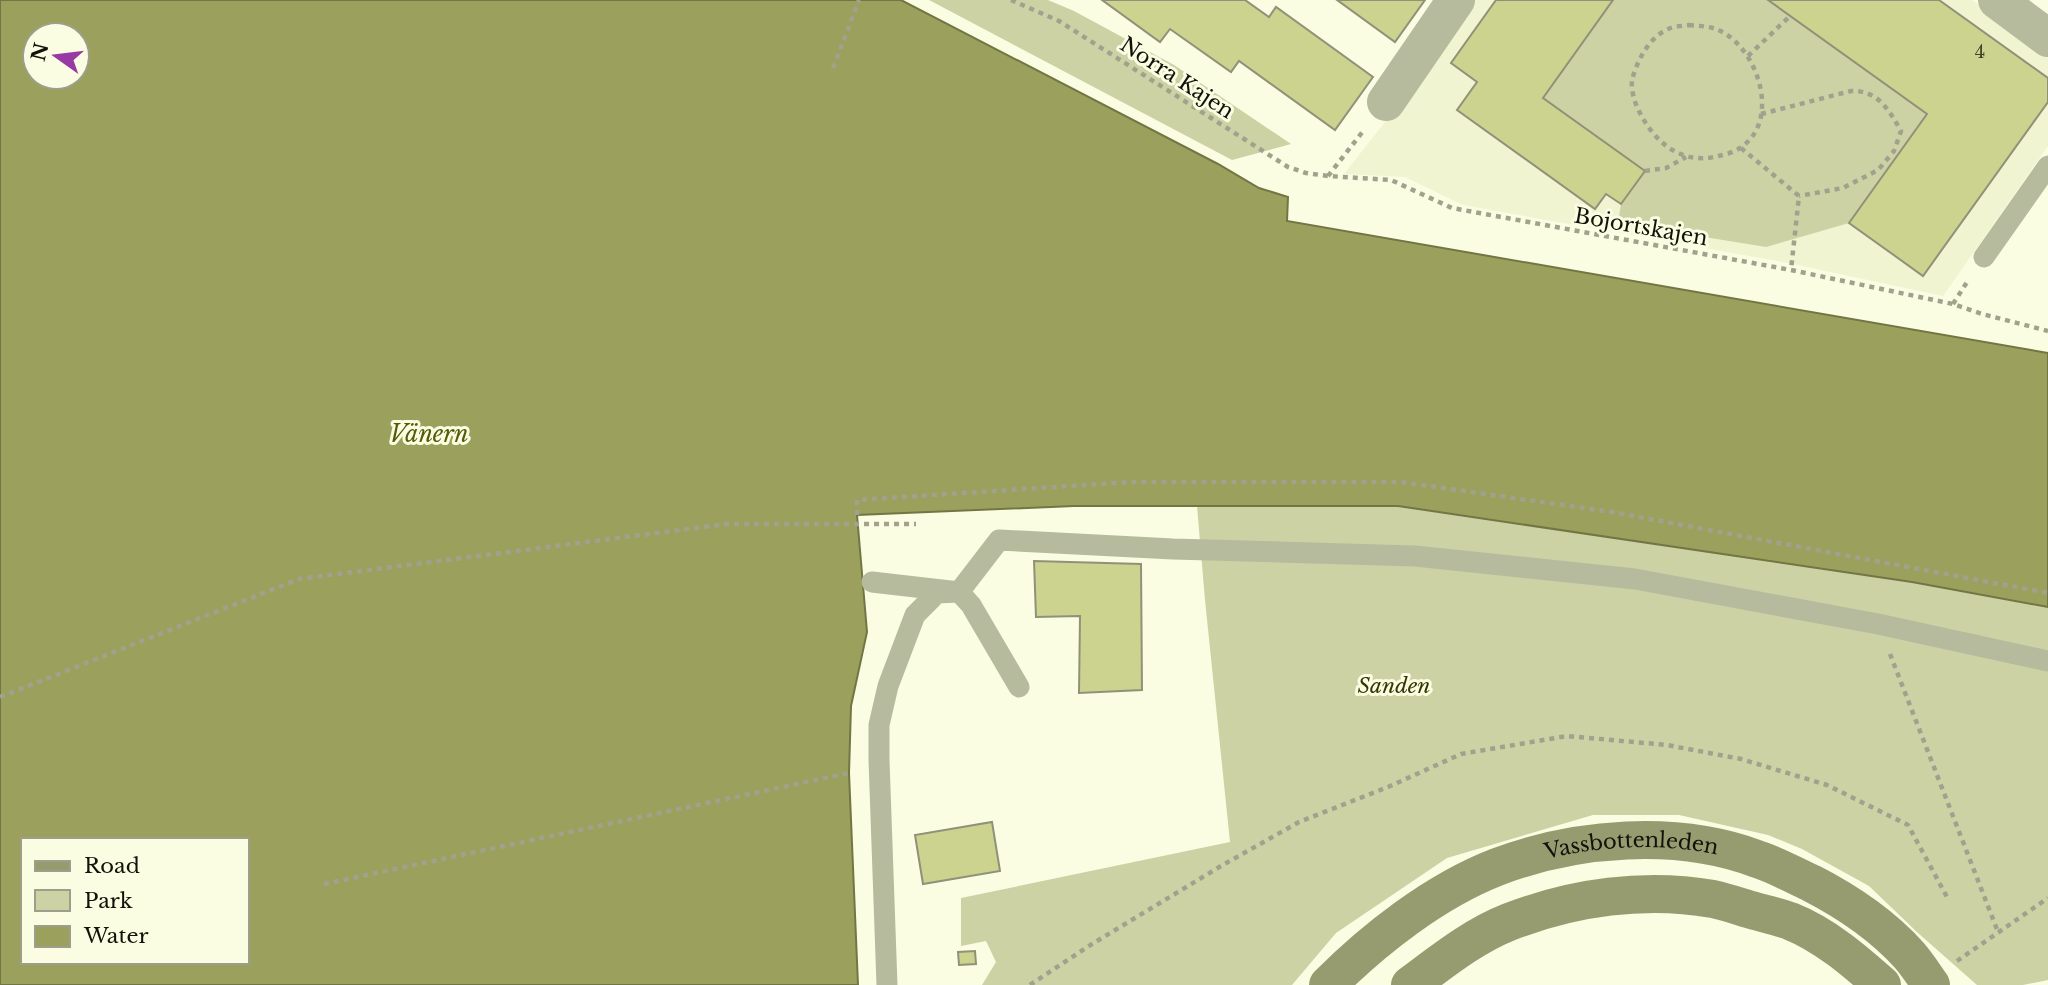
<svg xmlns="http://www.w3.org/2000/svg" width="2048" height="985" font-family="'Libre Baskerville',serif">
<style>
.built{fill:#f0f4d1}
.green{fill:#cdd2a4}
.water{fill:#9ba15d;stroke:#727644;stroke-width:2;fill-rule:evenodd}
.building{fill:#ccd38e;stroke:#8f9279;stroke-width:2}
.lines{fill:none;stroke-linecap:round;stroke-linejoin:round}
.path{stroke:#a0a28e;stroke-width:4.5;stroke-dasharray:5 5;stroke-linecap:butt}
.service{stroke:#b7bb9d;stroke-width:21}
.minor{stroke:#b7bb9d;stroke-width:38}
.secondary{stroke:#979c70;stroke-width:38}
.labels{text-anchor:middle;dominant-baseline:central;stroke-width:6;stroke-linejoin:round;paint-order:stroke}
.number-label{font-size:18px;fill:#40422a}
.street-label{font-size:21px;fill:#111209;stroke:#fafde2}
.park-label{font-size:21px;font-style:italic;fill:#333600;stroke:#fafde2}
.water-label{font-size:23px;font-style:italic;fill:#555a07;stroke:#fafde2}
</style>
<rect width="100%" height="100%" fill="#fafde2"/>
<!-- built -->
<path class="built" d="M 1472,0 L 1972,0 L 2048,55 L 2048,146 L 1943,296 L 1788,263 L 1463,205 L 1405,177 L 1344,174 L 1400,103 Z"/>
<!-- green -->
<g class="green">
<path d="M 929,0 L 1048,0 L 1074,11 L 1174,65 L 1291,144 L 1232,160 Z"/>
<path d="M 1613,0 L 1768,0 L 1927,114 L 1849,223 L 1766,247 L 1618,223 L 1621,204 L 1644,171 L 1543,98 Z"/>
<path d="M 1197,506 L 1398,506 L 1913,582 L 2048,607 L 2048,980 L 2023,985 L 1977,985 L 1918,933 L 1869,886 L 1802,849 L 1768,835 L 1679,815 L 1593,815 L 1447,858 L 1336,933 L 1292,985 L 982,985 L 996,962 L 986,941 L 961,946 L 961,898 L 1230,842 L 1205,600 Z"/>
</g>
<!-- water -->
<path class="water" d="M 0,0 L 901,0 L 1218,164 L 1259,188 L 1288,197 L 1287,221 L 2048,353 L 2048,607 L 1912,582 L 1398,506 L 1074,506 L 857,515 L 867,632 L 851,706 L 849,773 L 858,985 L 0,985 ZM 35,35 L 77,35 L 77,77 L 35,77 ZM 23,840 L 247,840 L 247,962 L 23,962 Z"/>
<!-- building -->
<g class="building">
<path d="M 1102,0 L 1245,0 L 1269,17 L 1276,7 L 1373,77 L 1335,130 L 1239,61 L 1231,72 L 1170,29 L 1160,42 Z"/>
<path d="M 1337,0 L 1425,0 L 1395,42 Z"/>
<path d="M 1496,0 L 1613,0 L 1543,98 L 1645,171 L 1621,204 L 1606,194 L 1595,209 L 1457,110 L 1477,82 L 1451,63 Z"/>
<path d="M 1768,0 L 1939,0 L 2048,78 L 2048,102 L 1923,276 L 1849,223 L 1927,114 Z"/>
<path d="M 1034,561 L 1141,564 L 1142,690 L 1079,693 L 1080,616 L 1036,617 Z"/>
<path d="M 992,822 L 1000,871 L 923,884 L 915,835 Z"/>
<path d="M 975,951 L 976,964 L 959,965 L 958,952 Z"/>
</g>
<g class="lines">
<!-- path -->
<g class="path">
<path d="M 1011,0 L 1059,21 L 1288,167 L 1306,173 L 1328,176 L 1391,180 L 1452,208 L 1791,270 L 1953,304 L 1982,314 L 2048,331"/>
<path d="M 1689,25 C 1698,26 1708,26 1716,29 C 1756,44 1781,116 1744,145 C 1736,152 1724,155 1714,157 C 1679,164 1653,140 1639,111 C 1634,101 1631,90 1632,80 C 1634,72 1638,62 1642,55 C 1648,44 1657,34 1668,29 C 1675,26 1683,26 1689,25 Z"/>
<path d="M 1748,56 L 1790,16"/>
<path d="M 833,68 L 859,0"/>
<path d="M 1761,114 L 1851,91 C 1878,90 1889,110 1901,131 L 1894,151 L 1878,170 L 1843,188 L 1799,196"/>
<path d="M 1741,148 L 1799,196 L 1791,270"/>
<path d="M 1645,171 L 1666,168 L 1686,157"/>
<path d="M 1328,176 L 1364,130"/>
<path d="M 1953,304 L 1969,279"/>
<path d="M 857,515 L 857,500 L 1131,482 L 1401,482 L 1612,512 L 2048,593"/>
<path d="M 1890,654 L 1998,932"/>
<path d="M 0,697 L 299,579 L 727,524 L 916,524"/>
<path d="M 324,884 L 849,773"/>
<path d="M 1957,961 L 2048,898"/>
<path d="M 1030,985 L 1092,944 L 1221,866 L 1299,822 L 1388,787 L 1461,754 L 1567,736 L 1667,745 L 1741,759 L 1827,785 L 1908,825 L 1947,897"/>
</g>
<!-- service -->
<g class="service">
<path d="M 1984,257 L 2048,166"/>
<path d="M 872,582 L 959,592 L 999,540 L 1173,549 L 1415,556 L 1635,579 L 1878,624 L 2048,661"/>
<path d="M 887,985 L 879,760 L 879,725 L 888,686 L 915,615 L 937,593 L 959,592 L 971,605 L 1019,687"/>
</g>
<!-- minor -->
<g class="minor">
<path d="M 1997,0 L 2048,38"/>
<path d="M 1386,102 L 1456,0"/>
</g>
<!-- secondary -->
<g class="secondary">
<path id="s1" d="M 1328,985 C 1374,939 1435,891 1497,867 C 1576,837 1677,829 1757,859 C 1776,865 1793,875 1811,883 C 1846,901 1882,925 1909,955 C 1917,964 1924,975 1931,985"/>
<path d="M 1410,985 C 1440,963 1473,936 1509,922 C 1573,897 1645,887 1713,899 C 1727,902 1741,907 1755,911 C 1766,914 1779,917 1790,921 C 1825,935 1855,961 1882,985"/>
</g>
</g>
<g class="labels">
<!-- number labels -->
<g class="number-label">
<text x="1980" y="52">4</text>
</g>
<!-- street labels -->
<g class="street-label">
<text transform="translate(1177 78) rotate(33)">Norra Kajen</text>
<text transform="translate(1641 227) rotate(10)">Bojortskajen</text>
<text stroke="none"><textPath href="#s1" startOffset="345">Vassbottenleden</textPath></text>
</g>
<!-- park labels -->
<g class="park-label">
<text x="1394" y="686">Sanden</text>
</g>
<!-- water labels -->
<g class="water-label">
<text x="429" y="434">Vänern</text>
</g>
</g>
<!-- legend -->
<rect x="21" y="838" width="228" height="126" fill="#fafde2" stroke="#9d9f8b" stroke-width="2"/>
<rect x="35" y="861" width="35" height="10" fill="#979c70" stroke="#9d9f8b" stroke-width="2"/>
<text x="84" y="873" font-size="21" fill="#111209">Road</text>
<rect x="35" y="890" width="35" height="21" fill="#cdd2a4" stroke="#9d9f8b" stroke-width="2"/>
<text x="84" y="908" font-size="21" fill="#111209">Park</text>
<rect x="35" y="926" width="35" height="21" fill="#9ba15d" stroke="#9d9f8b" stroke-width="2"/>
<text x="84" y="943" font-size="21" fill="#111209">Water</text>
<!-- north arrow -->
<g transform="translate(56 56) rotate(284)"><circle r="33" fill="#fafde2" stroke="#9d9f8b" stroke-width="2"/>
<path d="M0-5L12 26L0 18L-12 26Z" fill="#983aa4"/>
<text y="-10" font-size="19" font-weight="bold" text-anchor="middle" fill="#111209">N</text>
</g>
</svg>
